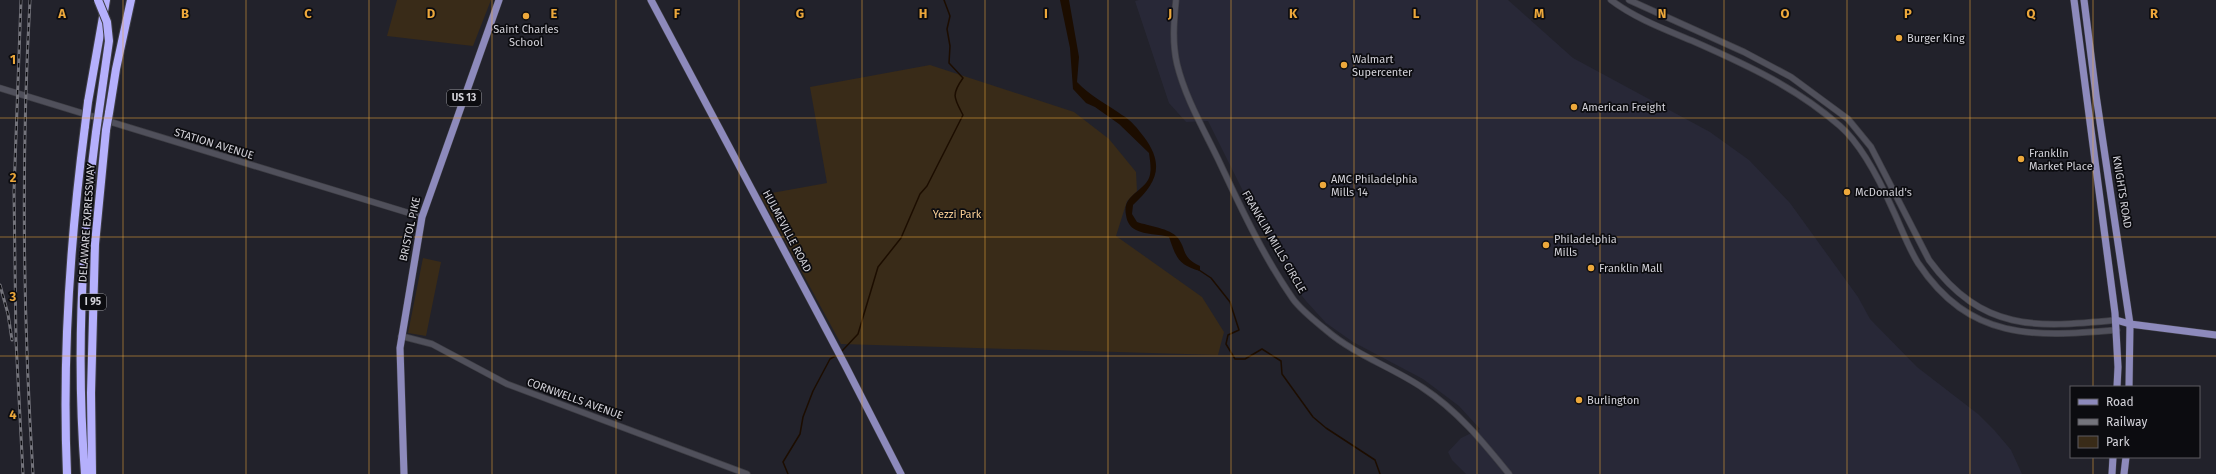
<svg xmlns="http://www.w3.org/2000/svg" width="2216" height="474" font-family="'Fira Sans',sans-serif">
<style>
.built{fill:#282837}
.green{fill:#392b18}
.water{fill:#1c0d00}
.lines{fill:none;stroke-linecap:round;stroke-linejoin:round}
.stream{stroke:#1c0d00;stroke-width:1.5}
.minor-casing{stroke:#3f3f46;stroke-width:7}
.major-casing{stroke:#3f3f46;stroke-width:8}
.highway-casing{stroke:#3f3f46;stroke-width:10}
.minor{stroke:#50505b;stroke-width:5.5}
.major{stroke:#8d8abc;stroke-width:7}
.highway{stroke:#b5b0fc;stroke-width:8}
.rail-casing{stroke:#74747c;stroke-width:3}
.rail{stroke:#0c0c10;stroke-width:1.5;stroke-dasharray:4.5;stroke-linecap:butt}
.highway-bridge-casing{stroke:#3f3f46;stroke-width:10;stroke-linecap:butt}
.highway-bridge{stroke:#b5b0fc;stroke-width:8}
.grid{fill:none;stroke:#eda83b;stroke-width:1;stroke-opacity:0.55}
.poi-dot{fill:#eda83b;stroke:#0c0c10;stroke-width:1.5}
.labels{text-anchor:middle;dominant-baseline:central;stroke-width:3.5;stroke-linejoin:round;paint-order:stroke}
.shield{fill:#0c0c10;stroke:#97979d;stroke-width:1}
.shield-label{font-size:10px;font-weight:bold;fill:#d3d2d9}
.poi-label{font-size:11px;fill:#d3d2d9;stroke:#0c0c10;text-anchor:start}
.street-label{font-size:11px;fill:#d3d2d9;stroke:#0c0c10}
.park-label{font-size:11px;fill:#f7cd94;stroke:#0c0c10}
.grid-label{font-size:13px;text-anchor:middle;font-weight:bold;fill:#eda83b;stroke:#0c0c10;stroke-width:3.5;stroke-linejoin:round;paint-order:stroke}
</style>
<rect width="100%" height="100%" fill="#22222b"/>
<!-- built -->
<path class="built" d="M 1139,0 L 1508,0 L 1573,58 L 1710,132 L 1749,160 L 1790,203 L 1858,297 L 1870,319 L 1917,367 L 1978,414 L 1995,431 L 2011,450 L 2022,474 L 1466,474 L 1452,460 L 1448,452 L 1461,438 L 1480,429 L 1459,406 L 1423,379 L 1353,342 L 1326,323 L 1306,301 L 1295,287 L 1242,189 L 1208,121 L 1186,122 L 1169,103 L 1135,1 Z"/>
<!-- green -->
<g class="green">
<path d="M 397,0 L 491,0 L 473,46 L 387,36 Z"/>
<path d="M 930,65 L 1074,112 L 1109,139 L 1136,172 L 1137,191 L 1127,201 L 1116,236 L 1202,297 L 1224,332 L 1218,355 L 841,344 L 760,195 L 827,183 L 810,87 Z"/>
<path d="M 423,258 L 441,262 L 426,336 L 408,333 Z"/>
</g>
<!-- water -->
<path class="water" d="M 1060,0 L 1069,0 L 1079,57 L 1077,82 C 1090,96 1107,104 1122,115 C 1131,120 1138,129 1144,137 C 1165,165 1157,183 1133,205 L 1132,214 L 1137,222 C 1148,226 1170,228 1178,238 C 1187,250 1181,257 1200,266 L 1200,271 C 1178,265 1176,257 1169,237 C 1159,234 1145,235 1136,230 C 1130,227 1127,222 1126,215 C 1122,195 1142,193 1149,178 C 1152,170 1150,161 1149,153 L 1119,124 L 1095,107 L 1086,103 L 1073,89 L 1070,48 Z"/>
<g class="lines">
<!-- stream -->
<g class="stream">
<path d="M 1199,270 L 1211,278 L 1230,302 L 1239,330 L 1228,335 L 1226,344 L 1235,359 L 1245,359 L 1262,349 L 1281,361 L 1282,374 L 1313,417 L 1326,428 L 1375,460 L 1380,474"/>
<path d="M 842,351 L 858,334 L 878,267 L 901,238 L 920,194 L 927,186 L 963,115 C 954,98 951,95 963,78 L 949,63 L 950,46 L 947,29 L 950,16 L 944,0"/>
<path d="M 788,474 L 783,462 L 800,434 L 803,417 L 813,391 L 830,359 L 837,355"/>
</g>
<defs>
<g id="minor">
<path d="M 1176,0 C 1174,21 1172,42 1177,64 C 1185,97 1203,128 1218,159 C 1240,206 1263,256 1293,299 C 1301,310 1315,321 1326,330 C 1355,355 1392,367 1423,388 C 1458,411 1483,442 1509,474"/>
<path d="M 1611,0 C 1636,19 1667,30 1695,42 C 1747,65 1797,88 1840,126 C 1863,146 1881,183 1893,210 C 1901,227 1908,247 1918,263 C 1970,341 2033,337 2117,330"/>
<path d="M 1629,0 L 1744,52 L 1791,77 L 1848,119 L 1871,147 L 1929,260 C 1982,332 2036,328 2116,320"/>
<path d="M 0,88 L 422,217"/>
<path d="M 401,336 L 432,344 L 507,384 L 747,474"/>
</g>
<g id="major">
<path d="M 651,0 L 844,363 L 901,474"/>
<path d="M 2074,0 L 2115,313 L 2118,367 L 2117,387"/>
<path d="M 2084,0 L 2096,95 L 2130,324 L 2129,387"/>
<path d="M 2116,320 L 2130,324 L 2216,335"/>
<path d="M 404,474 L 400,348 L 422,217 L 499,0"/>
<path d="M 2112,474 L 2113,457"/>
<path d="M 2124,474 L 2126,457"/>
</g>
<g id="highway">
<path d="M 88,102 L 106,0"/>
<path d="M 109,113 L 116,69 L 131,0"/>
<path d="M 67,474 C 62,358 70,241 85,126"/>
<path d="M 85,474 C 76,359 81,247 96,132"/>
<path d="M 92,474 L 91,393 L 95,244 L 106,130"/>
</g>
</defs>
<!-- minor casing -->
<use href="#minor" class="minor-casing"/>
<!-- major casing -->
<use href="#major" class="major-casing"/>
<!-- highway casing -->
<use href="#highway" class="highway-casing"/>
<!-- minor -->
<use href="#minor" class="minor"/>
<!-- major -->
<use href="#major" class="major"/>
<!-- highway -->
<use href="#highway" class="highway"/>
<defs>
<g id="rail">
<path d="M 21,0 L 14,191 L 16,341 L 23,474"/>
<path d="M 30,0 C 21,158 23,316 33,474"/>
<path d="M 0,285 L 8,314 L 12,340"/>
</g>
</defs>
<!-- rail casing -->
<use href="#rail" class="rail-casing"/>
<!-- rail -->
<use href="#rail" class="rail"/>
<defs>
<g id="highway-bridge">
<path d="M 85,126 L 88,102"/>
<path d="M 106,130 L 109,113"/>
<path d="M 96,132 L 109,41 L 107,22 L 98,0"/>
</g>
</defs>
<!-- highway-bridge casing -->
<use href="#highway-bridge" class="highway-bridge-casing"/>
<!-- highway-bridge -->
<use href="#highway-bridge" class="highway-bridge"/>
</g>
<!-- grid -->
<path class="grid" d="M 123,0 L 123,474M 246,0 L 246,474M 369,0 L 369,474M 492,0 L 492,474M 616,0 L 616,474M 739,0 L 739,474M 862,0 L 862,474M 985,0 L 985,474M 1108,0 L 1108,474M 1231,0 L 1231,474M 1354,0 L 1354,474M 1477,0 L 1477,474M 1600,0 L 1600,474M 1724,0 L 1724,474M 1847,0 L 1847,474M 1970,0 L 1970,474M 2093,0 L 2093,387M 0,118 L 2216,118M 0,237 L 2216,237M 0,356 L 2216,356M 2093,457 L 2093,474"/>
<!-- markers -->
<g class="poi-dot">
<circle cx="526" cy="16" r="4"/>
<circle cx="1899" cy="38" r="4"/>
<circle cx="1344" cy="65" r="4"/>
<circle cx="1574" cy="107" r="4"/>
<circle cx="2021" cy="159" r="4"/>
<circle cx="1323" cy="185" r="4"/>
<circle cx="1847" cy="192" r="4"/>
<circle cx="1546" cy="245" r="4"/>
<circle cx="1591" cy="268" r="4"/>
<circle cx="1579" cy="400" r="4"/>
</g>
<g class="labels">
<!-- shield labels -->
<g class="shield">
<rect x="447" y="90" width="34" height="16" rx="3"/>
<rect x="80" y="294" width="26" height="16" rx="3"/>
</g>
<g class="shield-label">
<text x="464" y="98">US 13</text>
<text x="93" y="302">I 95</text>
</g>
<!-- poi labels -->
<g class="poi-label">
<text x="526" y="29" text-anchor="middle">Saint Charles<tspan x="526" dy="13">School</tspan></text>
<text x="1907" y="38">Burger King</text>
<text x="1352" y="59">Walmart<tspan x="1352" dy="13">Supercenter</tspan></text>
<text x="1582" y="107">American Freight</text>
<text x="2029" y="153">Franklin<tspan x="2029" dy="13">Market Place</tspan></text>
<text x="1331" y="179">AMC Philadelphia<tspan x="1331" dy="13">Mills 14</tspan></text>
<text x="1855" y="192">McDonald's</text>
<text x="1554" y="239">Philadelphia<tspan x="1554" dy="13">Mills</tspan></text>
<text x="1599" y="268">Franklin Mall</text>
<text x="1587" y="400">Burlington</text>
</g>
<!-- street labels -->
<g class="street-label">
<text transform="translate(214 144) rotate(17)">STATION AVENUE</text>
<text transform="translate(2122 192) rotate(81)">KNIGHTS ROAD</text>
<text transform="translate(87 223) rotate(-86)">DELAWARE EXPRESSWAY</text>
<text transform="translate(410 229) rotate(-78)">BRISTOL PIKE</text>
<text transform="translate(787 231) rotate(62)">HULMEVILLE ROAD</text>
<text transform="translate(1274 242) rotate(60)">FRANKLIN MILLS CIRCLE</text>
<text transform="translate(575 399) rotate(20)">CORNWELLS AVENUE</text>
</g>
<!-- park labels -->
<g class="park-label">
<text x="957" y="214">Yezzi Park</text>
</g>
</g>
<g class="grid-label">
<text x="62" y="18">A</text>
<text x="185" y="18">B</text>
<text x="308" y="18">C</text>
<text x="431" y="18">D</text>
<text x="554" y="18">E</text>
<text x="677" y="18">F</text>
<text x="800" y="18">G</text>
<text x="923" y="18">H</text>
<text x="1046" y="18">I</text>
<text x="1170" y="18">J</text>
<text x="1293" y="18">K</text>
<text x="1416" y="18">L</text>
<text x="1539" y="18">M</text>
<text x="1662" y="18">N</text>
<text x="1785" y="18">O</text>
<text x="1908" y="18">P</text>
<text x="2031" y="18">Q</text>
<text x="2154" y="18">R</text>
<text x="13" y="64">1</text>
<text x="13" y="182">2</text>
<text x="13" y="301">3</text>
<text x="13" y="419">4</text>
</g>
<!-- legend -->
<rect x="2070" y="386" width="130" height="72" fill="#0c0c10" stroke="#5c5b60"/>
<rect x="2078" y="399" width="20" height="6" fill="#8d8abc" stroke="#5c5b60"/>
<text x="2106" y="406" font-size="12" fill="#d3d2d9">Road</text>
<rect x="2078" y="419" width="20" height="6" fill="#74747c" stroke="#5c5b60"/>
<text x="2106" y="426" font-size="12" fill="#d3d2d9">Railway</text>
<rect x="2078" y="436" width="20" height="12" fill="#392b18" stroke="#5c5b60"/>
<text x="2106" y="446" font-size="12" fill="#d3d2d9">Park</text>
</svg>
